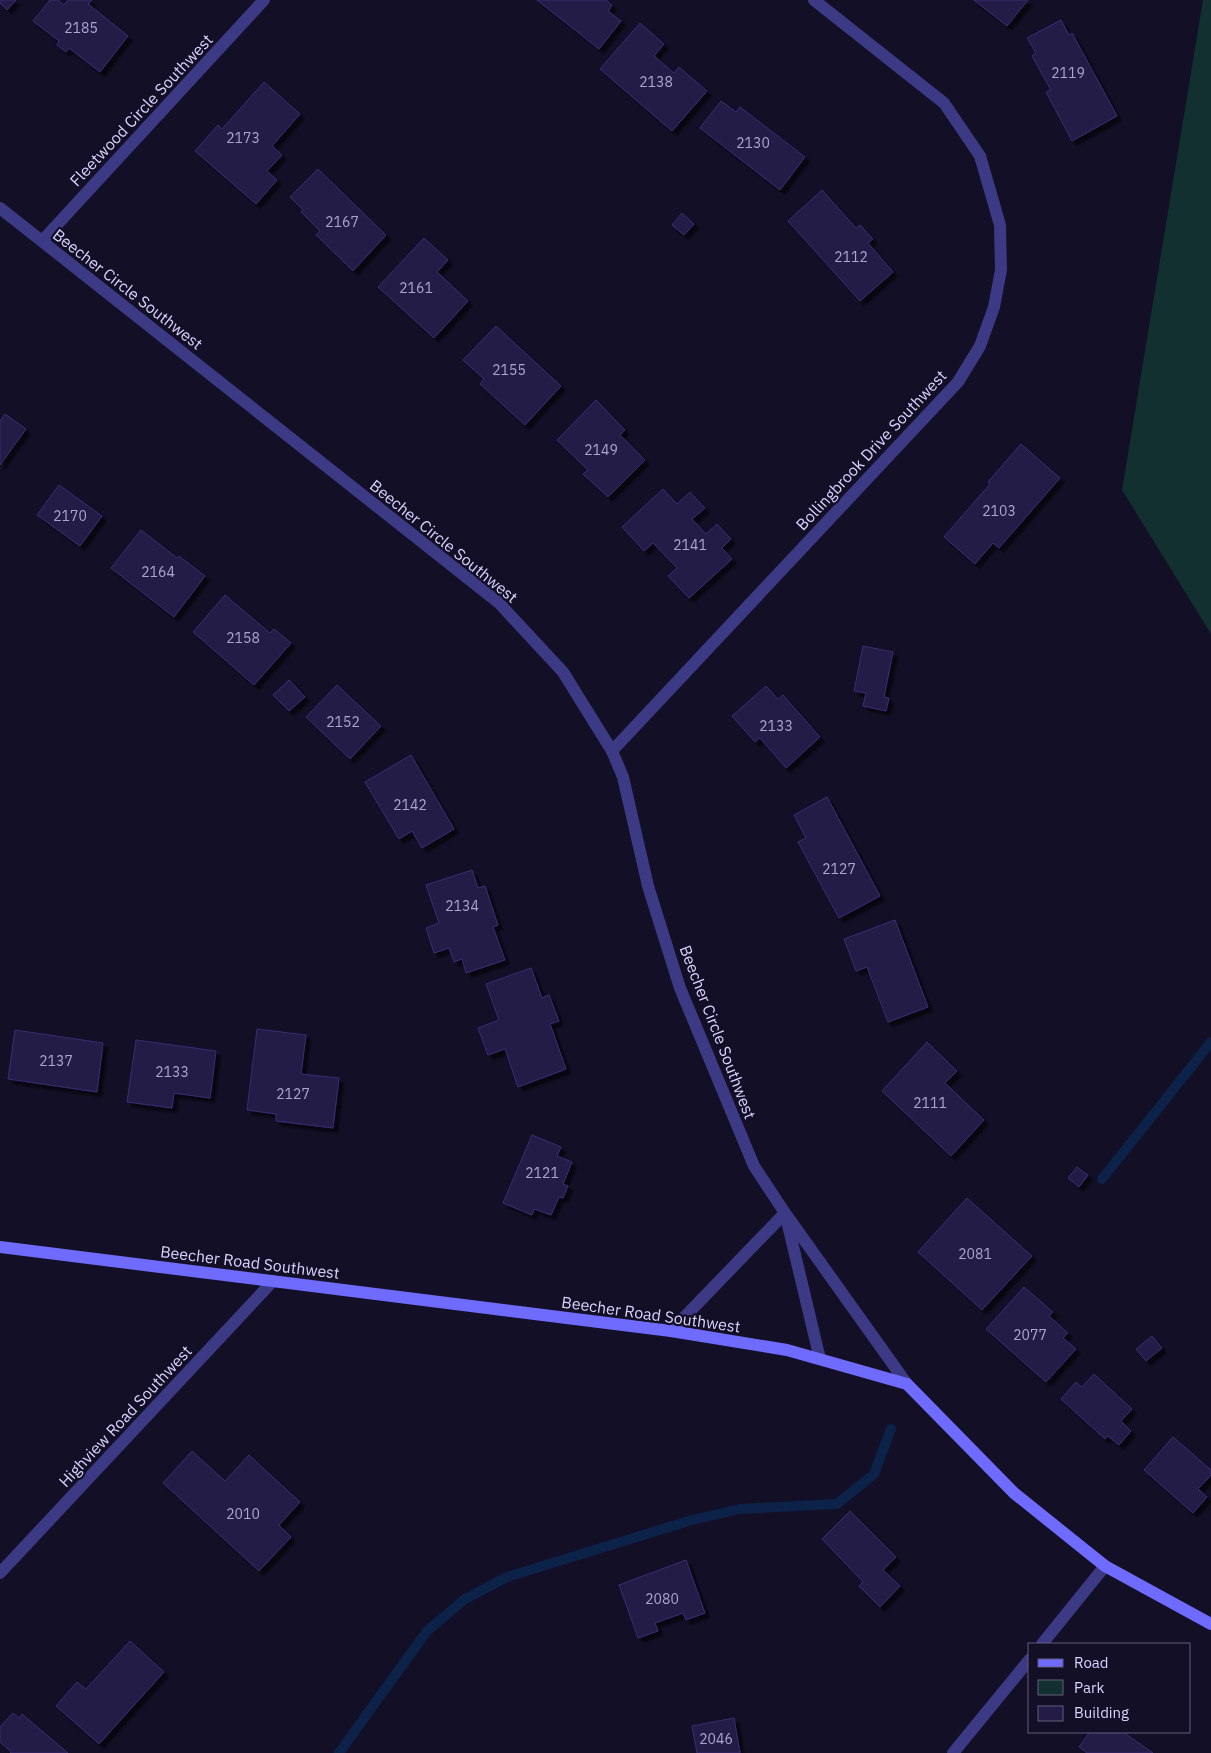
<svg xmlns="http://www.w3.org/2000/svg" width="1211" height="1753" font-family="'IBM Plex Sans',sans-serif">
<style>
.green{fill:#12302f}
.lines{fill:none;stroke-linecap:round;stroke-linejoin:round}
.stream{stroke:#0c2248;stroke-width:10}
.building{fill:#241b47;stroke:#3b2d73;filter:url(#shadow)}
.street{stroke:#3d3a85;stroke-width:12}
.secondary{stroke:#6f6bff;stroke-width:12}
.labels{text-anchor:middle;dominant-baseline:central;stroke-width:4.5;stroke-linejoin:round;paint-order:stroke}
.number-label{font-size:14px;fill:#aca6d1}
.street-label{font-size:16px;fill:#d9d4ff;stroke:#130f26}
</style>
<defs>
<filter id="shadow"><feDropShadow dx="4.5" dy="4.5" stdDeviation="1" flood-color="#0009"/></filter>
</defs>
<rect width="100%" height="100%" fill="#130f26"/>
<!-- green -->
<path class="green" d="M 1203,0 L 1211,0 L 1211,634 L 1122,490 Z"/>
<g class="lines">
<!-- stream -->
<g class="stream">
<path d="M 1102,1179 L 1211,1042"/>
<path d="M 339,1753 L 427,1631 L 465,1599 L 507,1577 L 692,1520 L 740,1509 L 837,1504 L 874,1474 L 891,1429"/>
</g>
</g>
<!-- building -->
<g class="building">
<path d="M 0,0 L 16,0 L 7,10 L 0,3 Z"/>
<path d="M 50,0 L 58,0 L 64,5 L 68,0 L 92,0 L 88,4 L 128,36 L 100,72 L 69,48 L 66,52 L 57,45 L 59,41 L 33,21 Z"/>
<path d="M 537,0 L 606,0 L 612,5 L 608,11 L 621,21 L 599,49 Z"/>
<path d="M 974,0 L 1028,0 L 1007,26 Z"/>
<path d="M 1061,20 L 1069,35 L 1072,33 L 1117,116 L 1072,141 L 1046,92 L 1051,90 L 1032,56 L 1036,53 L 1027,38 Z"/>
<path d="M 640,23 L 664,44 L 654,56 L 674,73 L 679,67 L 707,91 L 672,131 L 600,69 Z"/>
<path d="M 264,82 L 300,114 L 272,146 L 282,155 L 267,171 L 277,180 L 256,204 L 195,151 L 218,125 L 222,129 Z"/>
<path d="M 721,101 L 736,112 L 740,107 L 805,157 L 780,190 L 700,128 Z"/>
<path d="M 318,169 L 386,235 L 353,271 L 316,235 L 320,231 L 301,212 L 303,210 L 290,197 Z"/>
<path d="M 822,190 L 856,228 L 860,225 L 873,239 L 868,243 L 893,272 L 860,301 L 788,221 Z"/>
<path d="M 682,213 L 694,224 L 684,235 L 672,225 Z"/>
<path d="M 424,238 L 448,260 L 437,272 L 468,301 L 434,338 L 378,287 Z"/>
<path d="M 496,326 L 561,386 L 525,425 L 480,384 L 484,379 L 463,360 Z"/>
<path d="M 596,400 L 625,430 L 620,435 L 645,460 L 608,497 L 583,474 L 588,470 L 557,440 Z"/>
<path d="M 5,414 L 26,429 L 0,465 L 0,421 Z"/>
<path d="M 1021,444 L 1060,478 L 999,548 L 993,543 L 975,564 L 944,537 L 990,484 L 988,482 Z"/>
<path d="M 59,485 L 102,516 L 80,546 L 37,515 Z"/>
<path d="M 663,489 L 677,504 L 690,492 L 705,508 L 692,519 L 706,534 L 717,524 L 731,539 L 722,548 L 732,559 L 689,598 L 668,576 L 677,568 L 653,543 L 644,551 L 622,527 Z"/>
<path d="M 141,530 L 177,558 L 179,556 L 205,576 L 174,617 L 111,568 Z"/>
<path d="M 225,595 L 270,633 L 274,629 L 291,643 L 254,685 L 193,632 Z"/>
<path d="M 863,646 L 893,652 L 884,697 L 889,698 L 886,711 L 863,706 L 866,693 L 854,691 Z"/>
<path d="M 289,680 L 305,697 L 289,711 L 273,695 Z"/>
<path d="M 337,685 L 381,726 L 350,759 L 306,717 Z"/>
<path d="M 766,686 L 778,699 L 783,695 L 820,737 L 786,768 L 760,738 L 755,742 L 732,716 Z"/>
<path d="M 411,755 L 454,829 L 422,848 L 412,831 L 399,839 L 365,782 Z"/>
<path d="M 827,797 L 880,896 L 839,918 L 798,842 L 806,838 L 794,815 Z"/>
<path d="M 472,870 L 478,888 L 485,886 L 498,925 L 493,927 L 505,960 L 466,973 L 462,959 L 454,962 L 449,948 L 434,953 L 426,928 L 439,923 L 426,885 Z"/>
<path d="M 895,920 L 928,1007 L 888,1022 L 867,967 L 856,971 L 844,939 Z"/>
<path d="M 531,968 L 542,998 L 549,995 L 559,1021 L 550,1024 L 566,1069 L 518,1087 L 505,1049 L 488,1055 L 478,1028 L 499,1020 L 486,984 Z"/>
<path d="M 257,1029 L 306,1035 L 301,1074 L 339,1078 L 333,1128 L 276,1121 L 276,1114 L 247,1110 Z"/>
<path d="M 15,1030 L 103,1043 L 97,1092 L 8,1079 Z"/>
<path d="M 136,1040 L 216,1051 L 210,1098 L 174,1093 L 172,1108 L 127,1102 Z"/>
<path d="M 927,1042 L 957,1071 L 945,1083 L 984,1120 L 951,1156 L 882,1091 Z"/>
<path d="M 532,1135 L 561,1147 L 557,1156 L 572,1162 L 563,1184 L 568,1186 L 563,1198 L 559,1197 L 551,1215 L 534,1209 L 532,1215 L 503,1203 Z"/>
<path d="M 1077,1167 L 1088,1175 L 1079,1187 L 1068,1178 Z"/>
<path d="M 967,1198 L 1032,1256 L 982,1310 L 918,1252 Z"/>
<path d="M 1024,1287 L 1053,1312 L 1049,1316 L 1068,1333 L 1063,1338 L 1076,1349 L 1046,1382 L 986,1329 Z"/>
<path d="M 1152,1336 L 1162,1348 L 1146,1361 L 1136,1349 Z"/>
<path d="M 1094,1374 L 1132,1409 L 1121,1421 L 1131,1431 L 1119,1445 L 1108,1436 L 1105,1439 L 1061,1399 L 1076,1382 L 1082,1387 Z"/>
<path d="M 1173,1437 L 1211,1470 L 1211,1475 L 1198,1489 L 1207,1497 L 1193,1513 L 1144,1470 Z"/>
<path d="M 192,1451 L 225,1481 L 249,1455 L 300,1502 L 279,1525 L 291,1537 L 259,1571 L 163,1483 Z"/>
<path d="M 850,1511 L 896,1557 L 883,1570 L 900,1586 L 880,1607 L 859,1586 L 863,1582 L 822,1539 Z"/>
<path d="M 686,1560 L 705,1613 L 686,1620 L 683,1613 L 655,1623 L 658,1631 L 638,1638 L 619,1585 Z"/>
<path d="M 130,1641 L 164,1672 L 99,1744 L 56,1706 L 77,1682 L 86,1689 Z"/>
<path d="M 13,1713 L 19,1718 L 22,1714 L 68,1753 L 10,1753 L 11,1752 L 0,1742 L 0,1727 Z"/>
<path d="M 734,1718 L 740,1753 L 697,1753 L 692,1726 Z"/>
<path d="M 1090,1732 L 1123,1732 L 1153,1753 L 1087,1753 L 1079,1747 Z"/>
</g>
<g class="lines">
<!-- street -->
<g class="street">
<path d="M 0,208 L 499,603 L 563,672 L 612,751 L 623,777 L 648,886 L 680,988 L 754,1166 L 785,1213 L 907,1384"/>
<path d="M 42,241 L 264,0"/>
<path d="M 612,751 L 958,382 L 980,346 L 994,307 L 1001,270 L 1000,225 L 980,156 L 944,103 L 814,0"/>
<path d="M 787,1221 L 820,1359"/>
<path d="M 671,1331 L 785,1213"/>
<path d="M 0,1573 L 273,1281"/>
<path d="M 1042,1644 L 1105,1566"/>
<path d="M 953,1753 L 1030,1659"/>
</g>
<!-- secondary -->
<path class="secondary" d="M 0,1247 L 671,1331 L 787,1350 L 907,1384 L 1014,1493 L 1105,1566 L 1211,1624"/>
</g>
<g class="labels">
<!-- number labels -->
<g class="number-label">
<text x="81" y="28">2185</text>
<text x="1068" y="73">2119</text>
<text x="656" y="82">2138</text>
<text x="243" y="138">2173</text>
<text x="753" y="143">2130</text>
<text x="342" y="222">2167</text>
<text x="851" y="257">2112</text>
<text x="416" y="288">2161</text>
<text x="509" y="370">2155</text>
<text x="601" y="450">2149</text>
<text x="999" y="511">2103</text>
<text x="70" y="516">2170</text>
<text x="690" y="545">2141</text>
<text x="158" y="572">2164</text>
<text x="243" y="638">2158</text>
<text x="343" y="722">2152</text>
<text x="776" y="726">2133</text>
<text x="410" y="805">2142</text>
<text x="839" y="869">2127</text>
<text x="462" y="906">2134</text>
<text x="56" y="1061">2137</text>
<text x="172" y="1072">2133</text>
<text x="293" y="1094">2127</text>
<text x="930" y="1103">2111</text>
<text x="542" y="1173">2121</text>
<text x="975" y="1254">2081</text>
<text x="1030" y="1335">2077</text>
<text x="243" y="1514">2010</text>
<text x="662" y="1599">2080</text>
<text x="716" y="1739">2046</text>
</g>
<!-- street labels -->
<g class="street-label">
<text transform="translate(141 110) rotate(-47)">Fleetwood Circle Southwest</text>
<text transform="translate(128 289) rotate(38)">Beecher Circle Southwest</text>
<text transform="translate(871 450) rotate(-47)">Bollingbrook Drive Southwest</text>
<text transform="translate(444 541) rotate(39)">Beecher Circle Southwest</text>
<text transform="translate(718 1032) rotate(69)">Beecher Circle Southwest</text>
<text transform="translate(250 1262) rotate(7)">Beecher Road Southwest</text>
<text transform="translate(651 1314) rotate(8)">Beecher Road Southwest</text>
<text transform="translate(125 1416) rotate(-47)">Highview Road Southwest</text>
</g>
</g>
<!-- legend -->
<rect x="1028" y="1643" width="162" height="90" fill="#130f26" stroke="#625e7d"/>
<rect x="1038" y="1659" width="25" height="8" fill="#6f6bff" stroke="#625e7d"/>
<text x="1074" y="1668" font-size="15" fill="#d9d4ff">Road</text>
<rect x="1038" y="1680" width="25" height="15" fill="#12302f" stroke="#625e7d"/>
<text x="1074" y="1693" font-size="15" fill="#d9d4ff">Park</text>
<rect x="1038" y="1706" width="25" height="15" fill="#241b47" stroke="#625e7d"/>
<text x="1074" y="1718" font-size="15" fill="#d9d4ff">Building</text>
</svg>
